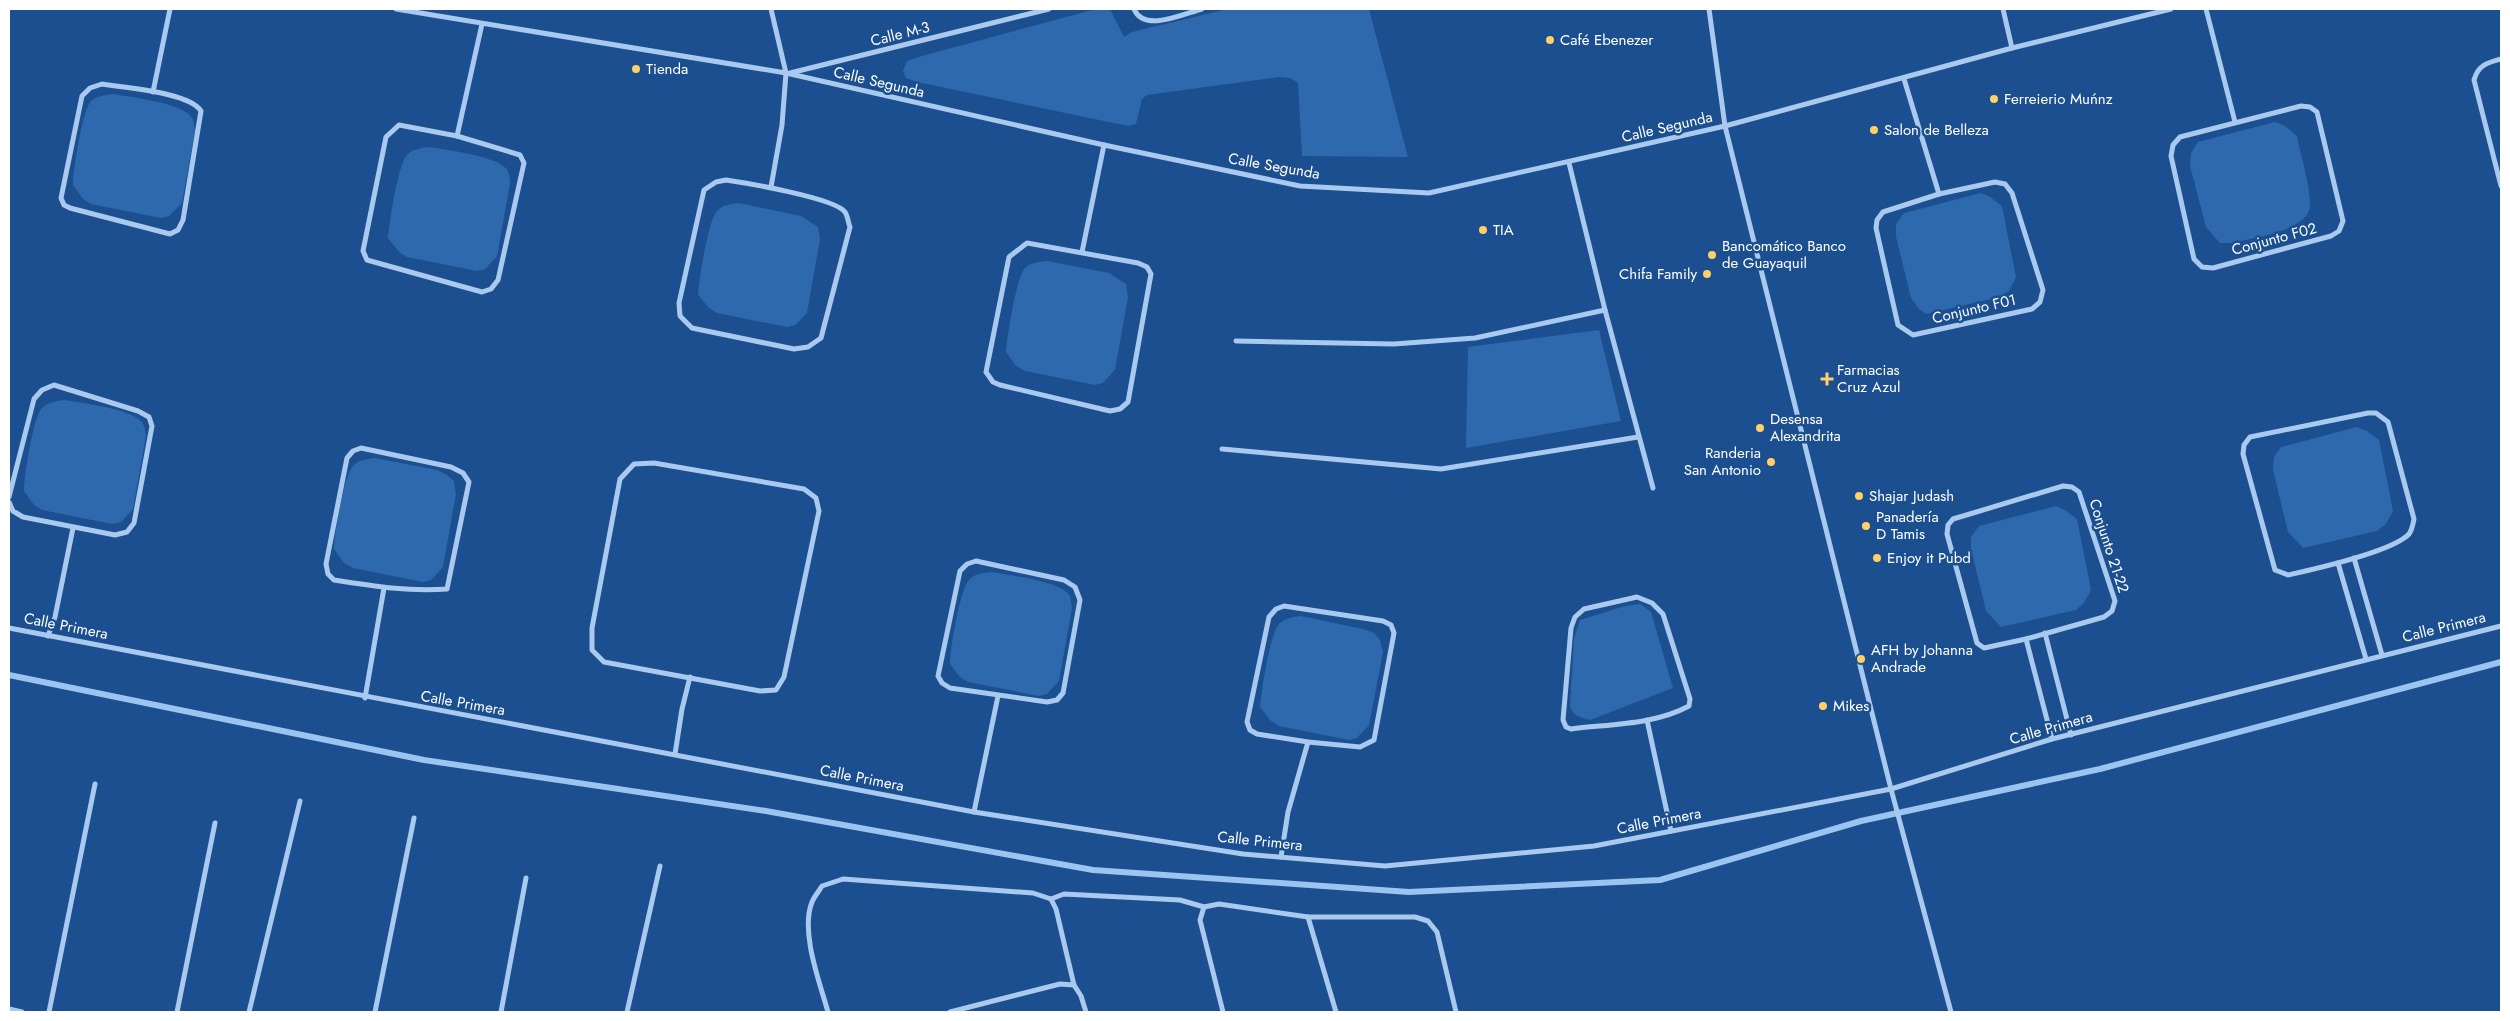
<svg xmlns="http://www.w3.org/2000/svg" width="2510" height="1021" font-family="Jost,sans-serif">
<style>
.green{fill:#2e69ad}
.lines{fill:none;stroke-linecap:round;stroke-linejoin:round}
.stream{stroke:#9cc4f0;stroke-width:6}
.street{stroke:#a9c9ee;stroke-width:5}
.poi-dot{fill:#ffd166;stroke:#1b4f8f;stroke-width:2}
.labels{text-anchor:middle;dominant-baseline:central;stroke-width:5;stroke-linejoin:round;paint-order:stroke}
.street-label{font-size:15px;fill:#fff;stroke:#1b4f8f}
.poi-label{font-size:15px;fill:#fff;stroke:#1b4f8f;text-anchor:start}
</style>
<rect width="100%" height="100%" fill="#1b4f8f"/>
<!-- green -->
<g class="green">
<path d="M 1096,9 L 1110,9 L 1124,37 L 1132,32 L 1228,9 L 1369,9 L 1408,157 L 1302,156 L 1298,83 L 1290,78 L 1279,77 L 1147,95 L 1142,99 L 1136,124 L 1128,126 L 917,82 L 906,78 L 903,71 L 907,61 L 922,56 Z"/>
<path d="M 113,94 C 130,97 184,103 192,118 C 194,121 194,126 195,130 L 182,203 L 169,216 L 161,218 L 91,204 L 83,199 L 73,185 C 73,171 82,111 91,101 C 97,96 106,95 113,94 Z"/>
<path d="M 2275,122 L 2285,126 L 2297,136 C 2301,157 2310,184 2310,205 C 2310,231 2251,238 2231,243 L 2220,243 L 2206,227 L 2190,166 L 2191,153 L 2198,142 Z"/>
<path d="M 429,147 C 446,150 500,156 508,171 C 509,174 510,179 510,183 L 497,256 L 485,269 L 477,271 L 407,257 L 399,252 L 388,238 C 389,224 398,164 407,155 C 413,149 421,148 429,147 Z"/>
<path d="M 1981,193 L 1990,197 L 2002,206 L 2016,277 L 2009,291 L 2000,297 L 1926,314 L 1919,309 L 1911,298 L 1896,237 L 1896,224 L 1904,213 Z"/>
<path d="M 739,203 L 801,216 L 818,227 L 820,239 L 807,313 L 795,325 L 787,327 L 717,313 L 709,308 L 698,295 C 699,280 708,221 717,211 C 722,205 731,204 739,203 Z"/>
<path d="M 1047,261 L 1109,273 L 1126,284 L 1128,297 L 1115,370 L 1103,383 L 1095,385 L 1025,371 L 1016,366 L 1006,352 C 1007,337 1016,278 1025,268 C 1031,262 1039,262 1047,261 Z"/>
<path d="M 1599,330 L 1621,421 L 1466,448 L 1468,347 Z"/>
<path d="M 64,400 C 81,403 136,409 143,424 C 145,427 145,432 146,436 L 133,509 L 121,522 L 112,524 L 42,510 L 34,505 L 24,491 C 24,477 33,417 42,408 C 48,402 57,401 64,400 Z"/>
<path d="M 2357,427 L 2367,431 L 2379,440 L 2393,511 L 2386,524 L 2377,531 L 2303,548 L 2288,532 L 2273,470 L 2274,457 L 2281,447 Z"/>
<path d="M 375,458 L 437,470 L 447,475 L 454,481 L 456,494 L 443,567 L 431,580 L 423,582 L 353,568 L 344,563 L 334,549 C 334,535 344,475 353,466 C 358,460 367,459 375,458 Z"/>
<path d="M 2056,506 L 2065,510 L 2077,519 L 2091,590 L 2084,603 L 2076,610 L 2001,627 L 1986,611 L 1971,549 L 1971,537 L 1979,526 Z"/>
<path d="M 991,572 C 1007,575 1062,581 1070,596 C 1071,599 1071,604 1072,608 L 1059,681 L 1047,694 L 1039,696 L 968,682 L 960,677 L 950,664 C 950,649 960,589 969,580 C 974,574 983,573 991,572 Z"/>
<path d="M 1640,604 L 1651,612 L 1673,688 L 1590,720 C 1580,717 1572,716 1570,705 L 1574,639 L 1580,620 L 1625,606 Z"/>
<path d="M 1301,616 L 1363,629 L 1374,633 L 1380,640 L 1383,652 L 1369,725 L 1357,738 L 1349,740 L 1279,726 L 1271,721 L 1260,707 C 1261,693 1270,633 1279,624 C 1285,618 1293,617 1301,616 Z"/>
</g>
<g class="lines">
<!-- stream -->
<path class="stream" d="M 9,675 L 424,760 L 766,811 L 1093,870 L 1409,892 L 1660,880 L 1861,821 L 2100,769 L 2501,662"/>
<!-- street -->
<g class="street">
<path d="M 396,9 L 786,73 L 1104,145 L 1300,186 L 1429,193 L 1725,126 L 2012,48 L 2171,9"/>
<path d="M 771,9 L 786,73 L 782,125 L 771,187"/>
<path d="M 1134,9 C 1144,33 1183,14 1202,9"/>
<path d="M 1709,9 L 1725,126 L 1891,789 L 1951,1012"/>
<path d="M 2003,9 L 2012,48"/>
<path d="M 2206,9 L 2235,122"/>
<path d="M 2501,59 C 2487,63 2478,65 2474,80 L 2501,186"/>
<path d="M 790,73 L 1049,9"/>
<path d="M 1904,79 L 1939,194"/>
<path d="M 102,84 C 124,88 189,92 201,111 L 183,220 L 178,230 L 170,234 L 70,208 L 64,205 L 61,198 L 82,96 L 90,88 Z"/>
<path d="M 153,92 L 170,9"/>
<path d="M 2301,106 L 2310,107 L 2317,112 L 2343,221 L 2339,231 L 2331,236 L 2213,268 L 2202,267 L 2194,259 L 2171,156 L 2173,145 L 2180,137 Z"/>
<path d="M 399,125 L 457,136 L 520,155 L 524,163 L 498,280 L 491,289 L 482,292 L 367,260 L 363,251 L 386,137 Z"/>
<path d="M 457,136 L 482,24"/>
<path d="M 1569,163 L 1605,310 L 1653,488"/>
<path d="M 726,180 C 746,183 835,198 845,212 C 848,216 848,223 850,227 L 821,338 L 808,347 L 794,349 L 692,328 L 680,316 L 679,303 L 704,190 L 716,182 Z"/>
<path d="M 1995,182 L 2005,184 L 2012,193 L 2043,290 L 2040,302 L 2032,309 L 1913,335 L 1898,325 L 1876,228 L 1877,220 L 1883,212 L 1939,194 Z"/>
<path d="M 1027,243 L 1138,263 L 1147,267 L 1151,274 L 1128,402 L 1120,409 L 1110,411 L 1000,385 L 993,382 L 986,372 L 1009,257 Z"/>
<path d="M 1082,252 L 1104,145"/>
<path d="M 1236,341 L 1394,344 L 1475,338 L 1605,310"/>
<path d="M 2368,413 L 2376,413 L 2388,422 L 2414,519 C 2413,524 2412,530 2409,534 C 2392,552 2315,569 2288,575 L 2275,570 L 2243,454 L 2244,445 L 2250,437 Z"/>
<path d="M 361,448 L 451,467 L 463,473 L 469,482 L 447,589 C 409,592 372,586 334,580 L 328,574 L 326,564 L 347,458 L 353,451 Z"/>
<path d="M 1222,449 L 1441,469 L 1638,437"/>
<path d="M 654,463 L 804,489 L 816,498 L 819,511 L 784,677 L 776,690 L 760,691 L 604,662 L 592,650 L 592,628 L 620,479 L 634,464 Z"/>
<path d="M 2063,486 L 2072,487 L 2079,492 L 2115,601 L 2112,611 L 2104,617 L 2026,639 L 1984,648 L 1977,643 L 1947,534 L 1948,525 L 1953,519 Z"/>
<path d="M 9,497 L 34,399 L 42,390 L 54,385 L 138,411 L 149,417 L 152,426 L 134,523 L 127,532 L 115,535 L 23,517 L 13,511 L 9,502"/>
<path d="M 2354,558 L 2382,655"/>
<path d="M 976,561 L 1064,580 L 1075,587 L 1080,600 L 1063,693 L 1057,700 L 1047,702 L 950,688 L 942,683 L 938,676 L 960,571 L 967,564 Z"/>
<path d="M 2338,563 L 2366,659"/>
<path d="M 1637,597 L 1652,603 L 1663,614 L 1690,699 L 1689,706 C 1654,725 1610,724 1571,729 L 1566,727 L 1563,720 L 1571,628 L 1575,617 L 1584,609 Z"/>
<path d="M 1284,606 L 1383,621 L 1391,625 L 1394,633 L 1374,740 L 1360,747 L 1308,742 L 1257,734 L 1250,730 L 1247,722 L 1269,617 L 1276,609 Z"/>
<path d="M 9,628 L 974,812 L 1243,854 L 1385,866 L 1594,846 L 1891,789 L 2052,739 L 2501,626"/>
<path d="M 2045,633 L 2071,735"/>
<path d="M 48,636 L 55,617 L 73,528"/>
<path d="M 2026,639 L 2052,739"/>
<path d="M 365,698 L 384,588"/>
<path d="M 1647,720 L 1671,831"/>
<path d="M 675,754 L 682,709 L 690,677"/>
<path d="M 974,812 L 998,696"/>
<path d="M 1281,857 L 1288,812 L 1308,742"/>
<path d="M 1051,899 L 1064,894 L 1180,900 L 1204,907 L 1219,904 L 1308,917 L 1415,917 L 1428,921 L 1437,932 L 1456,1012"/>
<path d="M 1204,907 L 1200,920 L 1223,1012"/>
<path d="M 1308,917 L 1336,1012"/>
<path d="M 9,1009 L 22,1012"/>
<path d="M 49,1012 L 95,784"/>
<path d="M 177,1012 L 215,823"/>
<path d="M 249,1012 L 300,801"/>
<path d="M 375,1012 L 414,818"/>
<path d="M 501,1012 L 526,878"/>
<path d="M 627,1012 L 660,866"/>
<path d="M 828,1012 C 820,983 800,932 812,902 C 814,897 819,891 822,886 L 843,879 L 1033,893 L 1051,899 L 1056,909 L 1074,985 L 1081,996 L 1086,1012"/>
<path d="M 950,1012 L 1060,984 L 1074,985"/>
</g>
</g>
<!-- markers -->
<g class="poi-dot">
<circle cx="1550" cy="40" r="5"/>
<circle cx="636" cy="69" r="5"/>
<circle cx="1994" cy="99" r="5"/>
<circle cx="1874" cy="130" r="5"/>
<circle cx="1483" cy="230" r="5"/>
<circle cx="1712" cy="255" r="5"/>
<circle cx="1707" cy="274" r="5"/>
<path d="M1824.5 371.5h5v5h5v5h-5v5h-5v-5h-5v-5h5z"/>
<circle cx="1760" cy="428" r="5"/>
<circle cx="1771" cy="462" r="5"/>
<circle cx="1859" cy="496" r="5"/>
<circle cx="1866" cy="526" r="5"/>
<circle cx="1877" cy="558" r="5"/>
<circle cx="1861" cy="659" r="5"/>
<circle cx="1823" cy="706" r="5"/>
</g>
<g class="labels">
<!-- street labels -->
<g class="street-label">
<text transform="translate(900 34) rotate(-14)">Calle M-3</text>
<text transform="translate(879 82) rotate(13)">Calle Segunda</text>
<text transform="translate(1667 127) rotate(-13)">Calle Segunda</text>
<text transform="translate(1274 166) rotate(10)">Calle Segunda</text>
<text transform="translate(2274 239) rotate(-15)">Conjunto F02</text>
<text transform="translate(1974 309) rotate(-13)">Conjunto F01</text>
<text transform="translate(2109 546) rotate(72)">Conjunto 21-22</text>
<text transform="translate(66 626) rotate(11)">Calle Primera</text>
<text transform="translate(2444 627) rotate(-14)">Calle Primera</text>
<text transform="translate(463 703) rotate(10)">Calle Primera</text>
<text transform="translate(2051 728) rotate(-16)">Calle Primera</text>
<text transform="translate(862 778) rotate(11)">Calle Primera</text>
<text transform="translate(1659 821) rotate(-11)">Calle Primera</text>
<text transform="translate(1260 841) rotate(6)">Calle Primera</text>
</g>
<!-- poi labels -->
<g class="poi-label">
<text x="1560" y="40">Café Ebenezer</text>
<text x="646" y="69">Tienda</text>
<text x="2004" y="99">Ferreierio Muńnz</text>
<text x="1884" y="130">Salon de Belleza</text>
<text x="1493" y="230">TIA</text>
<text x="1722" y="246">Bancomático Banco<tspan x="1722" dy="17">de Guayaquil</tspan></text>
<text x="1697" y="274" text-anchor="end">Chifa Family</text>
<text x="1837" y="370">Farmacias<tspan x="1837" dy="17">Cruz Azul</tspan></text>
<text x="1770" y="419">Desensa<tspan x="1770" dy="17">Alexandrita</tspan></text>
<text x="1761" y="453" text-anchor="end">Randeria<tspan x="1761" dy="17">San Antonio</tspan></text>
<text x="1869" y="496">Shajar Judash</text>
<text x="1876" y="517">Panadería<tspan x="1876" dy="17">D Tamis</tspan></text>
<text x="1887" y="558">Enjoy it Pubd</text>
<text x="1871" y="650">AFH by Johanna<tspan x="1871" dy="17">Andrade</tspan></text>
<text x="1833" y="706">Mikes</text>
</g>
</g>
<!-- border -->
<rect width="2510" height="1021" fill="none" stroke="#ffffff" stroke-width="20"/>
</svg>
